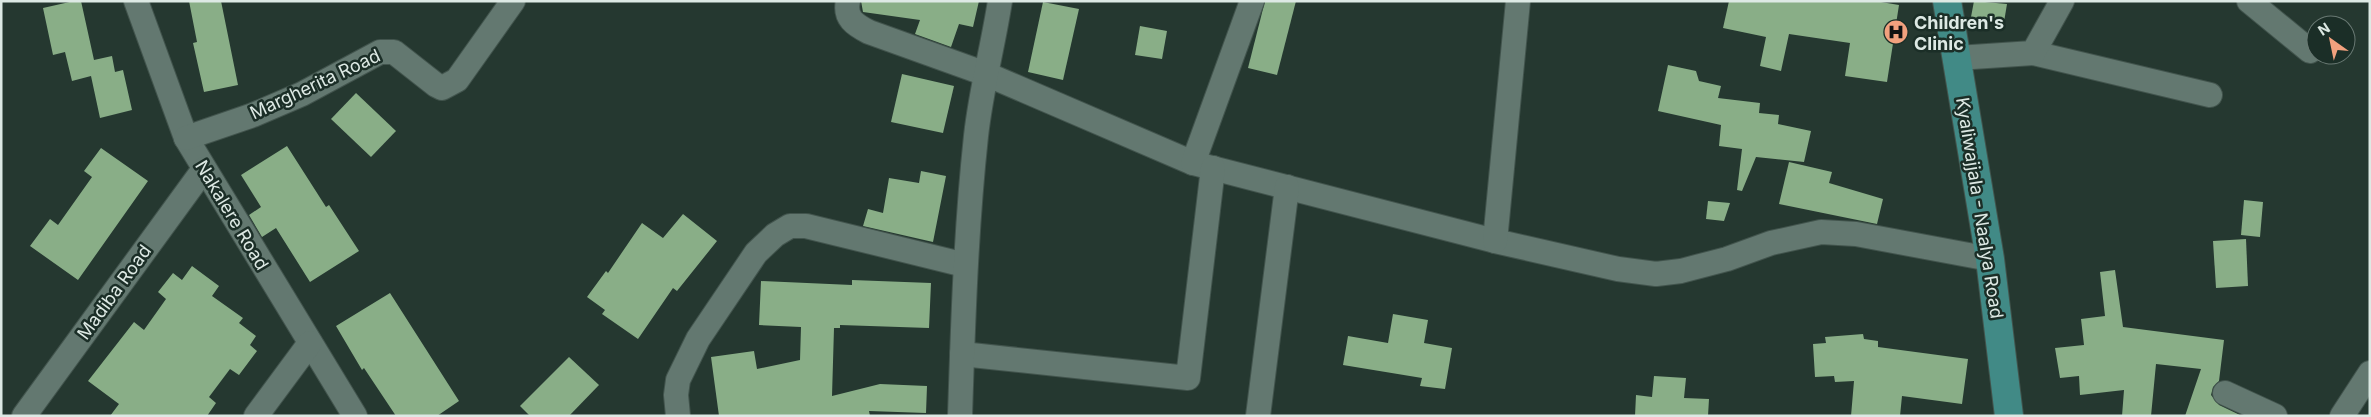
<svg xmlns="http://www.w3.org/2000/svg" width="2371" height="417" font-family="Inter,sans-serif">
<style>
.building{fill:#89ae87}
.lines{fill:none;stroke-linecap:round;stroke-linejoin:round}
.minor-casing{stroke:#42544d;stroke-width:26}
.major-casing{stroke:#42544d;stroke-width:30}
.minor{stroke:#637870;stroke-width:24}
.major{stroke:#418a86;stroke-width:28}
.labels{text-anchor:middle;dominant-baseline:central;stroke-width:5;stroke-linejoin:round;paint-order:stroke}
.poi-label{font-size:18px;font-weight:bold;fill:#dde9e4;stroke:#1b2e27;text-anchor:start}
.street-label{font-size:18px;fill:#dde9e4;stroke:#1b2e27}
</style>
<rect width="100%" height="100%" fill="#253830"/>
<!-- building -->
<g class="building">
<path d="M 74,1 L 81,1 L 94,60 L 112,56 L 115,72 L 123,70 L 132,110 L 100,118 L 91,76 L 72,81 L 65,52 L 53,55 L 43,8 Z"/>
<path d="M 189,1 L 221,1 L 238,85 L 204,92 L 193,43 L 197,42 Z"/>
<path d="M 861,1 L 979,1 L 973,27 L 959,24 L 951,47 L 915,34 L 920,20 L 863,12 Z"/>
<path d="M 1265,1 L 1296,1 L 1277,75 L 1248,68 Z"/>
<path d="M 1729,1 L 1875,1 L 1899,5 L 1887,82 L 1845,76 L 1850,43 L 1789,34 L 1781,71 L 1760,66 L 1766,37 L 1723,28 Z"/>
<path d="M 1974,1 L 2007,4 L 2004,22 L 1971,17 Z"/>
<path d="M 1043,2 L 1079,9 L 1063,80 L 1028,72 Z"/>
<path d="M 1140,26 L 1167,31 L 1162,59 L 1135,55 Z"/>
<path d="M 1668,65 L 1696,71 L 1699,81 L 1721,86 L 1718,98 L 1760,103 L 1759,113 L 1779,115 L 1778,124 L 1811,131 L 1804,162 L 1756,157 L 1742,191 L 1737,190 L 1742,149 L 1719,146 L 1721,125 L 1658,111 Z"/>
<path d="M 902,74 L 954,86 L 943,133 L 891,122 Z"/>
<path d="M 356,93 L 396,131 L 371,157 L 331,119 Z"/>
<path d="M 287,146 L 326,207 L 329,205 L 359,251 L 310,282 L 276,228 L 262,237 L 249,215 L 261,207 L 241,175 Z"/>
<path d="M 101,148 L 148,181 L 78,280 L 30,246 L 50,219 L 58,225 L 92,177 L 84,171 Z"/>
<path d="M 1789,162 L 1832,172 L 1829,183 L 1883,199 L 1877,224 L 1779,204 Z"/>
<path d="M 921,171 L 946,176 L 933,242 L 863,226 L 868,209 L 883,213 L 889,178 L 919,183 Z"/>
<path d="M 2244,200 L 2263,202 L 2260,237 L 2241,235 Z"/>
<path d="M 1708,201 L 1730,203 L 1724,221 L 1706,219 Z"/>
<path d="M 683,214 L 717,241 L 677,291 L 673,288 L 638,339 L 602,314 L 605,310 L 587,297 L 606,271 L 608,273 L 642,223 L 663,238 Z"/>
<path d="M 2246,239 L 2248,286 L 2216,288 L 2213,241 Z"/>
<path d="M 192,266 L 219,286 L 212,296 L 243,318 L 239,323 L 256,336 L 250,345 L 257,351 L 239,375 L 230,369 L 209,397 L 216,403 L 207,416 L 110,416 L 119,404 L 88,381 L 134,322 L 144,330 L 166,299 L 158,292 L 173,273 L 182,280 Z"/>
<path d="M 2115,270 L 2123,327 L 2224,340 L 2219,381 L 2213,387 L 2211,395 L 2219,405 L 2242,416 L 2185,416 L 2201,369 L 2156,364 L 2151,416 L 2122,416 L 2124,390 L 2080,395 L 2079,376 L 2060,378 L 2055,348 L 2084,345 L 2081,319 L 2105,316 L 2100,272 Z"/>
<path d="M 852,280 L 931,283 L 929,328 L 840,325 L 840,328 L 834,328 L 832,396 L 880,384 L 927,386 L 926,413 L 869,411 L 870,416 L 719,416 L 711,357 L 754,351 L 757,369 L 800,360 L 801,327 L 759,325 L 761,281 L 852,285 Z"/>
<path d="M 390,293 L 459,401 L 437,416 L 396,416 L 364,368 L 362,370 L 336,326 Z"/>
<path d="M 1393,314 L 1428,320 L 1424,343 L 1452,348 L 1445,389 L 1420,386 L 1422,378 L 1343,365 L 1348,336 L 1388,343 Z"/>
<path d="M 1863,334 L 1864,339 L 1878,341 L 1878,347 L 1968,359 L 1962,404 L 1902,396 L 1900,416 L 1851,416 L 1854,381 L 1835,382 L 1834,376 L 1815,377 L 1813,344 L 1826,343 L 1825,337 Z"/>
<path d="M 569,357 L 599,385 L 569,416 L 530,416 L 520,406 Z"/>
<path d="M 1654,376 L 1686,378 L 1684,398 L 1709,399 L 1708,416 L 1635,416 L 1636,395 L 1652,397 Z"/>
</g>
<g class="lines">
<defs>
<g id="minor">
<path d="M 136,1 L 186,138 L 355,416"/>
<path d="M 848,1 C 844,18 855,25 869,32 L 986,74 L 1193,163 L 1495,241 L 1618,269 L 1656,274 L 1681,271 L 1727,259 L 1771,243 L 1821,232 L 1856,234 L 1990,259"/>
<path d="M 2249,1 L 2310,51"/>
<path d="M 2033,53 L 2210,95"/>
<path d="M 1957,58 L 2033,53 L 2062,1"/>
<path d="M 186,138 L 253,115 L 302,94 L 380,52 L 394,52 L 436,85 L 442,88 L 457,80 L 513,1"/>
<path d="M 1193,163 L 1252,1"/>
<path d="M 1495,241 L 1518,1"/>
<path d="M 962,354 L 1188,378 L 1213,168"/>
<path d="M 2225,393 L 2275,416"/>
<path d="M 24,416 L 204,169"/>
<path d="M 256,416 L 310,343"/>
<path d="M 678,416 L 676,395 L 678,380 L 698,339 L 756,253 L 775,235 L 790,226 L 806,226 L 965,265"/>
<path d="M 960,416 C 963,322 966,229 976,136 C 981,90 993,46 1000,1"/>
<path d="M 1258,416 L 1287,187"/>
<path d="M 2342,416 L 2370,373"/>
</g>
<path id="major" d="M 1947,1 L 1990,259 L 2009,416"/>
</defs>
<!-- minor casing -->
<use href="#minor" class="minor-casing"/>
<!-- major casing -->
<use href="#major" class="major-casing"/>
<!-- minor -->
<use href="#minor" class="minor"/>
<!-- major -->
<use href="#major" class="major"/>
</g>
<!-- icons -->
<defs>
<symbol id="hospital-disc" viewBox="-11 -11 22 22"><circle r="9.5" fill="#f2a17e" stroke="#1b2e27"/><path d="M-5-5h3v3.5h4V-5h3V5h-3V1.5h-4V5h-3Z" fill="#111"/></symbol>
</defs>
<g fill-rule="evenodd">
<use href="#hospital-disc" x="1882" y="18" width="28" height="28"/>
</g>
<g class="labels">
<!-- poi labels -->
<g class="poi-label">
<text x="1914" y="22">Children's<tspan x="1914" dy="21">Clinic</tspan></text>
</g>
<!-- street labels -->
<g class="street-label">
<text transform="translate(315 84) rotate(-25)">Margherita Road</text>
<text transform="translate(1980 208) rotate(81)">Kyaliwajjala - Naalya Road</text>
<text transform="translate(232 215) rotate(59)">Nakalere Road</text>
<text transform="translate(114 292) rotate(-54)">Madiba Road</text>
</g>
</g>
<!-- border -->
<rect width="2371" height="417" fill="none" stroke="#dde9e4" stroke-width="5"/>
<!-- north arrow -->
<g transform="translate(2331 40) rotate(327)"><circle r="24" fill="#1b2e27" stroke="#697973"/>
<path d="M0-4L9 19L0 12L-9 19Z" fill="#f2a17e"/>
<text y="-8" font-size="14" font-weight="bold" text-anchor="middle" fill="#dde9e4">N</text>
</g>
</svg>
